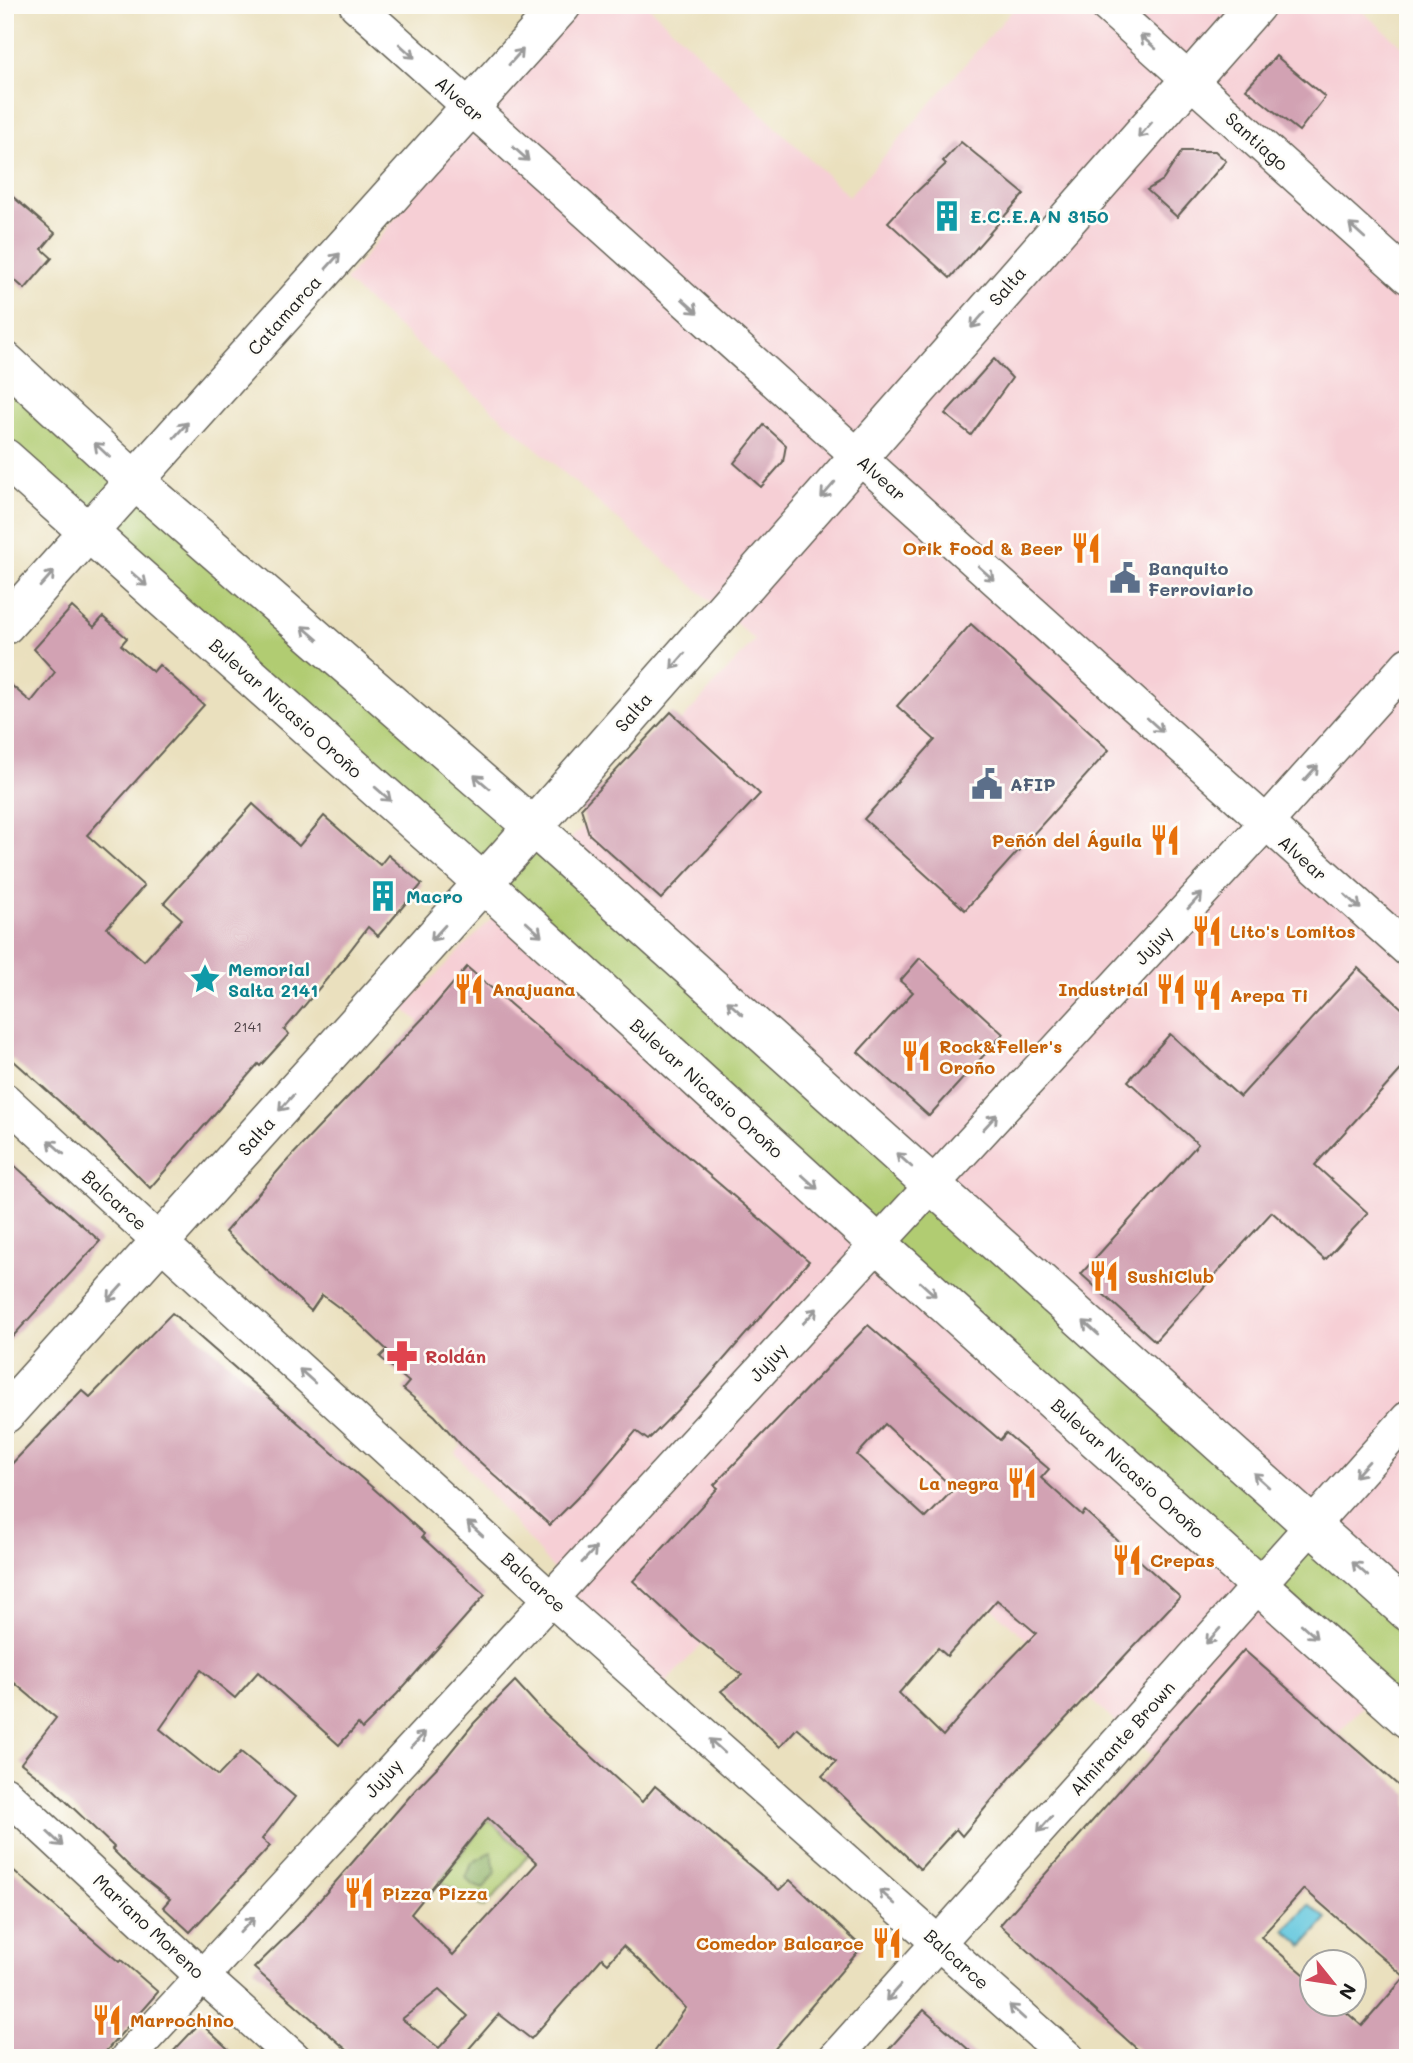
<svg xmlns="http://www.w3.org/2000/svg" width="1413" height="2063" font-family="Mali,sans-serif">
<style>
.built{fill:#f6cfd5}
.green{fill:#b1cc72;stroke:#667447;stroke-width:2}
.forest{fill:#8cb064;stroke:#546640;stroke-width:2}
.water{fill:#60c6dd;stroke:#3e717c;stroke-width:2}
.building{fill:#d2a2b3;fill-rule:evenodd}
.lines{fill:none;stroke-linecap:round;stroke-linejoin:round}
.minor-casing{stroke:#646155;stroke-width:36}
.major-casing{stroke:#646155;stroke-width:41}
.minor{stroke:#fff;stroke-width:33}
.major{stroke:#fff;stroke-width:38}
.oneway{stroke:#999}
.labels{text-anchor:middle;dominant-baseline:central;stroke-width:5;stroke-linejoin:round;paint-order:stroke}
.number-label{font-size:14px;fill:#4a3e42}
.street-label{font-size:18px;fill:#1c1c1c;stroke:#fdfcf7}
.culture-label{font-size:18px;font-weight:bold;fill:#0d838f;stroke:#fdfcf7;text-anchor:start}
.food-label{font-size:18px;font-weight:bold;fill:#c56008;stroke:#fdfcf7;text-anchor:start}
.service-label{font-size:18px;font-weight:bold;fill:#4e5e75;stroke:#fdfcf7;text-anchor:start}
.health-label{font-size:18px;font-weight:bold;fill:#be3a42;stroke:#fdfcf7;text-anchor:start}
</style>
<rect width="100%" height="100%" fill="#fdfcf7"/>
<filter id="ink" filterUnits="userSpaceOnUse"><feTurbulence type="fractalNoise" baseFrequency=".0143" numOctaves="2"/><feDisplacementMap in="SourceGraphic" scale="14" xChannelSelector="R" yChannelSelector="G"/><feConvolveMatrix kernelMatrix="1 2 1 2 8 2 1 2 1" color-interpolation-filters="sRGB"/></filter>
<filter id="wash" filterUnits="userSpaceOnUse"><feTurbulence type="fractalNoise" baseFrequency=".00686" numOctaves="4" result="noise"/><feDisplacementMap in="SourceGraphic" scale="28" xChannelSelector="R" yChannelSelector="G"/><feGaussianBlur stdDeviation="1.57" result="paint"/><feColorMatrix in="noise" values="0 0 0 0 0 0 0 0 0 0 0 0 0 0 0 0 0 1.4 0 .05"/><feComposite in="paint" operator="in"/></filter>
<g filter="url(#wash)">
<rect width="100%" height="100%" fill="#eae0be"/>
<!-- built -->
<path class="built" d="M 566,5 L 647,5 L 849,196 L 1017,5 L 1355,5 L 1408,51 L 1408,1657 L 1242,1838 L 855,1482 L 657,1692 L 455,1453 L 546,1353 L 654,1227 L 403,1008 L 607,802 L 755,640 L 345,281 Z"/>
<!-- green -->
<g class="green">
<path d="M 5,361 L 1408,1612 L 1408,1719 L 5,458 Z"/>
<path d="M 488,1819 L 528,1855 L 507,1882 L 484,1908 L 440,1881 Z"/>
</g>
<!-- forest -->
<path class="forest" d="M 491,1852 L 496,1872 L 483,1889 L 472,1885 L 466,1878 L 472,1863 Z"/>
<!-- water -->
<path class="water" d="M 1309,1904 L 1327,1919 L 1303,1946 L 1285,1930 Z"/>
<g id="blocks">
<!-- building -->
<g class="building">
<path d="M 1276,56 L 1325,97 L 1299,131 L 1246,89 Z"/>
<path d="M 961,142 L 1024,194 L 950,278 L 888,222 L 910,198 L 946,164 L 943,161 Z"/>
<path d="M 1182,151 L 1215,151 L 1226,161 L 1177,217 L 1147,190 L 1163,180 Z"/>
<path d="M 5,190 L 55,233 L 42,249 L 52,258 L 25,289 L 5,272 Z"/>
<path d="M 994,359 L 1012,378 L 971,435 L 945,414 Z"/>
<path d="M 764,425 L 786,445 L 783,462 L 761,487 L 734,463 Z"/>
<path d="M 72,607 L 94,627 L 103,617 L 127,638 L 121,645 L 153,672 L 159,665 L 204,705 L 87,835 L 144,886 L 107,928 L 144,961 L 182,919 L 164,903 L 253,804 L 299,846 L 324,816 L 380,865 L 388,855 L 422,884 L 378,936 L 368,927 L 341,962 L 284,1030 L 289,1034 L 260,1066 L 258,1064 L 150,1188 L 98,1136 L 5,1053 L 5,680 L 31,702 L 55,672 L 34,649 Z"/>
<path d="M 971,624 L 1109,750 L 965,910 L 864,819 L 935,740 L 897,706 Z"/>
<path d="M 671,712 L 760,794 L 661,899 L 589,834 L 581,808 Z"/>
<path d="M 920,958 L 1003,1034 L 929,1116 L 858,1052 L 913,992 L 900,981 Z"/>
<path d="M 467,967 L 809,1261 L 699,1388 L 648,1440 L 636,1431 L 590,1485 L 550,1525 L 461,1445 L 435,1416 L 403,1389 L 409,1382 L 380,1357 L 387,1350 L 353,1318 L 322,1295 L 311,1311 L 225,1232 L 283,1165 L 427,1014 Z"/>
<path d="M 1358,968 L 1408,1014 L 1408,1062 L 1315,1165 L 1368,1213 L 1325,1260 L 1272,1212 L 1155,1341 L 1081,1274 L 1198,1144 L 1128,1081 L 1170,1034 L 1240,1097 Z"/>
<path d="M 5,1157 L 100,1241 L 5,1345 Z"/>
<path d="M 172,1313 L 373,1488 L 424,1534 L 422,1537 L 485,1595 L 397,1694 L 362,1729 L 358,1724 L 339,1745 L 258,1672 L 235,1698 L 201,1670 L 160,1729 L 218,1776 L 241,1752 L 295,1797 L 262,1839 L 270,1846 L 190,1932 L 163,1907 L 170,1899 L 134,1871 L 112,1849 L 114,1847 L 49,1785 L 21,1763 L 56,1718 L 5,1675 L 5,1471 L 82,1390 L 90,1397 Z"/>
<path d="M 868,1325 L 1000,1440 L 1006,1433 L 1049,1469 L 1041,1478 L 1082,1515 L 1085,1511 L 1180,1597 L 1010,1778 L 962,1836 L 956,1829 L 920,1869 L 822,1776 L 836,1762 L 797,1728 L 780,1747 L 721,1691 L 742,1675 L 694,1637 L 633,1581 L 718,1488 L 714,1485 ZM 885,1424 L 954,1489 L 926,1518 L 857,1455 ZM 997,1600 L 1036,1633 L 998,1672 L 943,1736 L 899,1693 L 938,1648 L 947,1656 Z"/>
<path d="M 1244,1650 L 1408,1794 L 1408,2058 L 1147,2058 L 1000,1925 ZM 1304,1889 L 1405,1977 L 1362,2026 L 1337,2004 L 1312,2004 L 1312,1981 L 1261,1937 Z"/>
<path d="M 515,1681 L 545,1714 L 642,1802 L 655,1786 L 779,1890 L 790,1880 L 862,1947 L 767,2058 L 650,2058 L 686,2008 L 655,1975 L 623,1946 L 608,1963 L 602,1958 L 531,2039 L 499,2014 L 461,2058 L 356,2058 L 254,1968 L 299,1924 L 417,1788 L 444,1760 L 474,1723 ZM 488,1818 L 537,1863 L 453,1955 L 411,1914 ZM 439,1990 L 468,2016 L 439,2048 L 402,2019 Z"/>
<path d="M 5,1863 L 119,1962 L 121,1960 L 158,1992 L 100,2058 L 5,2058 Z"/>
<path d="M 924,2010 L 978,2058 L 881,2058 Z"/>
<path d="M 200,2023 L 238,2058 L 167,2058 Z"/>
</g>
</g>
</g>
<g filter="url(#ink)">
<use href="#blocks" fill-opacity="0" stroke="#646155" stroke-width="2"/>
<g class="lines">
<defs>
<g id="minor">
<path d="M 356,5 L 1408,950"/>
<path d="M 1106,5 L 1408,277"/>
<path d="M 5,1100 L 550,1598 L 1068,2058"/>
<path d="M 5,1793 L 201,1975 L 294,2058"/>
<path d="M 127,2058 L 1265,824 L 1408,664"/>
<path d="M 835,2058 L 1408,1418"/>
</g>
<g id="major">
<path d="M 5,361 L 135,481 L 533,827 L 1408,1612"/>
<path d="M 5,458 L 483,883 L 878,1244 L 1408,1719"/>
<path d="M 5,625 L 562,5"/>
<path d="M 5,1414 L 509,854 L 1256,5"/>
</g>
</defs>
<!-- minor casing -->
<use href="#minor" class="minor-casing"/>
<!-- major casing -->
<use href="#major" class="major-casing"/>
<!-- minor -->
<use href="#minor" class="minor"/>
<!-- major -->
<use href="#major" class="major"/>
</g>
<!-- one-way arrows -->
<defs><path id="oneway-shaft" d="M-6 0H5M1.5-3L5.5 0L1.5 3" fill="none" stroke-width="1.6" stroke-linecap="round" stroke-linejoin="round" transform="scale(1.75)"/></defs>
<g class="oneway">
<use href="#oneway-shaft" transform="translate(1148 42) rotate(-139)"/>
<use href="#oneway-shaft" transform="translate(407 51) rotate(42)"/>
<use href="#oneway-shaft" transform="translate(516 57) rotate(-48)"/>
<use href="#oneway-shaft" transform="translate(1145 130) rotate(131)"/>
<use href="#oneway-shaft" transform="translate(521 154) rotate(42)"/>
<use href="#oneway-shaft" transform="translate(1357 231) rotate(-138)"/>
<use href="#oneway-shaft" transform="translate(333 261) rotate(-48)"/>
<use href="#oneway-shaft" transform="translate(690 306) rotate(42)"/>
<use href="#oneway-shaft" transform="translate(978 320) rotate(131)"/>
<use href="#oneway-shaft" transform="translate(181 430) rotate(-48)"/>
<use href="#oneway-shaft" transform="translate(102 450) rotate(-137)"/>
<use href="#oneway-shaft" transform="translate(828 490) rotate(131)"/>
<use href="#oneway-shaft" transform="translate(986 573) rotate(42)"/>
<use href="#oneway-shaft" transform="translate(47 579) rotate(-48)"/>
<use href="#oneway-shaft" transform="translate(139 579) rotate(41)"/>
<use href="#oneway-shaft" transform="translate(310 633) rotate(-139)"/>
<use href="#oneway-shaft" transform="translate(678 661) rotate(131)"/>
<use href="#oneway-shaft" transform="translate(1155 725) rotate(42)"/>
<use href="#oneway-shaft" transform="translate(1311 773) rotate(-48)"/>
<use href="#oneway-shaft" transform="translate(482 782) rotate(-139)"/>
<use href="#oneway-shaft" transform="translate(383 794) rotate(41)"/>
<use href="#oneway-shaft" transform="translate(1195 901) rotate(-47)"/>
<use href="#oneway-shaft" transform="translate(1353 902) rotate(42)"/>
<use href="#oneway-shaft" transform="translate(534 929) rotate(42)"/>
<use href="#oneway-shaft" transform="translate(438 933) rotate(132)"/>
<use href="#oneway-shaft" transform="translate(735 1008) rotate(-138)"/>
<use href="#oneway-shaft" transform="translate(286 1103) rotate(132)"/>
<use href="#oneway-shaft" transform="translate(990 1122) rotate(-47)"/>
<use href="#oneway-shaft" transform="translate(56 1147) rotate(-138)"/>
<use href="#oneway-shaft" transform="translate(904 1160) rotate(-138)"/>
<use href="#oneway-shaft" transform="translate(810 1182) rotate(42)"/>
<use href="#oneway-shaft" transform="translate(928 1289) rotate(42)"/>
<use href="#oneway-shaft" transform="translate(115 1293) rotate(132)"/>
<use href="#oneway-shaft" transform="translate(810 1316) rotate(-47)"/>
<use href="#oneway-shaft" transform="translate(1091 1328) rotate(-138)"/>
<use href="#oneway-shaft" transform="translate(307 1376) rotate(-138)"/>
<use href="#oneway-shaft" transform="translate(1362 1469) rotate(132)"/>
<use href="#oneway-shaft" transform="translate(1261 1480) rotate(-138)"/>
<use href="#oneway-shaft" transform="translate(475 1529) rotate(-138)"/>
<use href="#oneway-shaft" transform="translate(589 1555) rotate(-47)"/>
<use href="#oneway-shaft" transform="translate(1360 1569) rotate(-138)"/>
<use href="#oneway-shaft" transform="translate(1309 1631) rotate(42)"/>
<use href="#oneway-shaft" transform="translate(1213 1636) rotate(132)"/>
<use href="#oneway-shaft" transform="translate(418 1740) rotate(-47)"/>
<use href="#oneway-shaft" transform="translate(717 1746) rotate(-138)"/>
<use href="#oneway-shaft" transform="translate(1045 1824) rotate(132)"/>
<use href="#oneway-shaft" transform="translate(55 1839) rotate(43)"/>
<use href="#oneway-shaft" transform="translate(887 1897) rotate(-138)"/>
<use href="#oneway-shaft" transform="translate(247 1925) rotate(-47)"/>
<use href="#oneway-shaft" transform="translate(893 1993) rotate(132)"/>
<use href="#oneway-shaft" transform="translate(1017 2012) rotate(-138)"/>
</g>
</g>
<!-- icons -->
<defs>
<symbol id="building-bare" viewBox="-9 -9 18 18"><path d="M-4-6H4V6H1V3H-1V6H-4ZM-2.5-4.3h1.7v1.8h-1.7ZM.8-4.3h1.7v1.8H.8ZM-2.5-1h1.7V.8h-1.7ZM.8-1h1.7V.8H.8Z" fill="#0f9aa8" stroke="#fdfcf7" stroke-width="2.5" paint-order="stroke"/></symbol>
<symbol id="restaurant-bare" viewBox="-9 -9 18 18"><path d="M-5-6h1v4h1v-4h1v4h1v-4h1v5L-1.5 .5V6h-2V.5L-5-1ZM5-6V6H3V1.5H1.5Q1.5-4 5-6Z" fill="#e8710a" stroke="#fdfcf7" stroke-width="2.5" paint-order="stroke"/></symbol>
<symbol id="civic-bare" viewBox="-9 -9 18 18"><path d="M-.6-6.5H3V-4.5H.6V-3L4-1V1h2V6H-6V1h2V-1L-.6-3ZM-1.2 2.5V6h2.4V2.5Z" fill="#5c6f8a" stroke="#fdfcf7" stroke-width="2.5" paint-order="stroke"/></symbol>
<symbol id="sight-bare" viewBox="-9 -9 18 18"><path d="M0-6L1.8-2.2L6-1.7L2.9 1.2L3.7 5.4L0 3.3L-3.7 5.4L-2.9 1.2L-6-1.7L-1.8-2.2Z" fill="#0f9aa8" stroke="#fdfcf7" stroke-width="2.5" paint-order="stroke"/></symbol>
<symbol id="pharmacy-bare" viewBox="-9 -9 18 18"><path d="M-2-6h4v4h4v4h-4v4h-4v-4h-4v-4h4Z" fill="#e0444e" stroke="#fdfcf7" stroke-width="2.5" paint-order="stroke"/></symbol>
</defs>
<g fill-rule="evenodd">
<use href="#building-bare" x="925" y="194" width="44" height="44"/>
<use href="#restaurant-bare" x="1064" y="526" width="44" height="44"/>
<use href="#civic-bare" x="1103" y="556" width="44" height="44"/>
<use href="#civic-bare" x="965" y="762" width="44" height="44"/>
<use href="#restaurant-bare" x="1143" y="818" width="44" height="44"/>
<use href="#building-bare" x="361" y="874" width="44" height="44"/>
<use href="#restaurant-bare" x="1185" y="909" width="44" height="44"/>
<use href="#sight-bare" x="183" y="957" width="44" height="44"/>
<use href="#restaurant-bare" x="447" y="967" width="44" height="44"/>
<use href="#restaurant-bare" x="1149" y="967" width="44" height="44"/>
<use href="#restaurant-bare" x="1185" y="973" width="44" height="44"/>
<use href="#restaurant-bare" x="894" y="1034" width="44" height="44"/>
<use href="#restaurant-bare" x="1082" y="1254" width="44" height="44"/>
<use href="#pharmacy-bare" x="380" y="1334" width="44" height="44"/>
<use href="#restaurant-bare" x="1000" y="1461" width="44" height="44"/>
<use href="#restaurant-bare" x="1105" y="1538" width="44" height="44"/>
<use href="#restaurant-bare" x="337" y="1871" width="44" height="44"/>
<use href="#restaurant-bare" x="865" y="1921" width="44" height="44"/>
<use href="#restaurant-bare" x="85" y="1998" width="44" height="44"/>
</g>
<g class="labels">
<!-- number labels -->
<g class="number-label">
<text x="248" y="1026">2141</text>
</g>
<!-- street labels -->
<g class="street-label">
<text transform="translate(460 99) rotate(42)">Alvear</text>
<text transform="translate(1257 141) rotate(42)">Santiago</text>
<text transform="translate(1007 286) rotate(-49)">Salta</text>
<text transform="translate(284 315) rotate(-48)">Catamarca</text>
<text transform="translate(882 478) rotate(42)">Alvear</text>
<text transform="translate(286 708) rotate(42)">Bulevar Nicasio Oroño</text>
<text transform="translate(633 712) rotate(-49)">Salta</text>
<text transform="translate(1303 858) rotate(42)">Alvear</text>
<text transform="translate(1153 945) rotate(-47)">Jujuy</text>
<text transform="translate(707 1088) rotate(42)">Bulevar Nicasio Oroño</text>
<text transform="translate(256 1136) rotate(-48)">Salta</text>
<text transform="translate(115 1200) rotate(42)">Balcarce</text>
<text transform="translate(768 1362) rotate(-47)">Jujuy</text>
<text transform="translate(1128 1468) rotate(42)">Bulevar Nicasio Oroño</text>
<text transform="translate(534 1582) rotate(42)">Balcarce</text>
<text transform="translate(1122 1738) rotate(-48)">Almirante Brown</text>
<text transform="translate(383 1778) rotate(-47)">Jujuy</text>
<text transform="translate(149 1926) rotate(43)">Mariano Moreno</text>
<text transform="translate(957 1959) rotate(42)">Balcarce</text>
</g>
<!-- culture labels -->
<g class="culture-label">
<text x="970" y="216">E.C..E.A N 3150</text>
<text x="406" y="896">Macro</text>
<text x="228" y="969">Memorial<tspan x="228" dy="21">Salta 2141</tspan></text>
</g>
<!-- food labels -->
<g class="food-label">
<text x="1063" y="548" text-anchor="end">Orik Food &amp; Beer</text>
<text x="1142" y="840" text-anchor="end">Peñón del Águila</text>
<text x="1230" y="931">Lito's Lomitos</text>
<text x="492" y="989">Anajuana</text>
<text x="1148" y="989" text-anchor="end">Industrial</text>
<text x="1230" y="995">Arepa Ti</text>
<text x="939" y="1046">Rock&amp;Feller's<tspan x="939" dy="21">Oroño</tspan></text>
<text x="1127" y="1276">SushiClub</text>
<text x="999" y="1483" text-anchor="end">La negra</text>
<text x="1150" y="1560">Crepas</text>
<text x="382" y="1893">Pizza Pizza</text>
<text x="864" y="1943" text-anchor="end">Comedor Balcarce</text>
<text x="130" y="2020">Marrochino</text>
</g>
<!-- service labels -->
<g class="service-label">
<text x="1148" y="568">Banquito<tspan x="1148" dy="21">Ferroviario</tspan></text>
<text x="1010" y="784">AFIP</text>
</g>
<!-- health labels -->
<g class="health-label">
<text x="425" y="1356">Roldán</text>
</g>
</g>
<!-- margin -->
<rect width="1413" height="2063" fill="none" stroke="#fdfcf7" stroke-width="28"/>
<!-- north arrow -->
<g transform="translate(1333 1983) rotate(120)"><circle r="33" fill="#fdfcf7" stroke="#a3a29f" stroke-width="2"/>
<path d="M0-5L12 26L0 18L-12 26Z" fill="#d1495b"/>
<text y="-10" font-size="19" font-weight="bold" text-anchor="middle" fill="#1c1c1c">N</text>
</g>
</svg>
